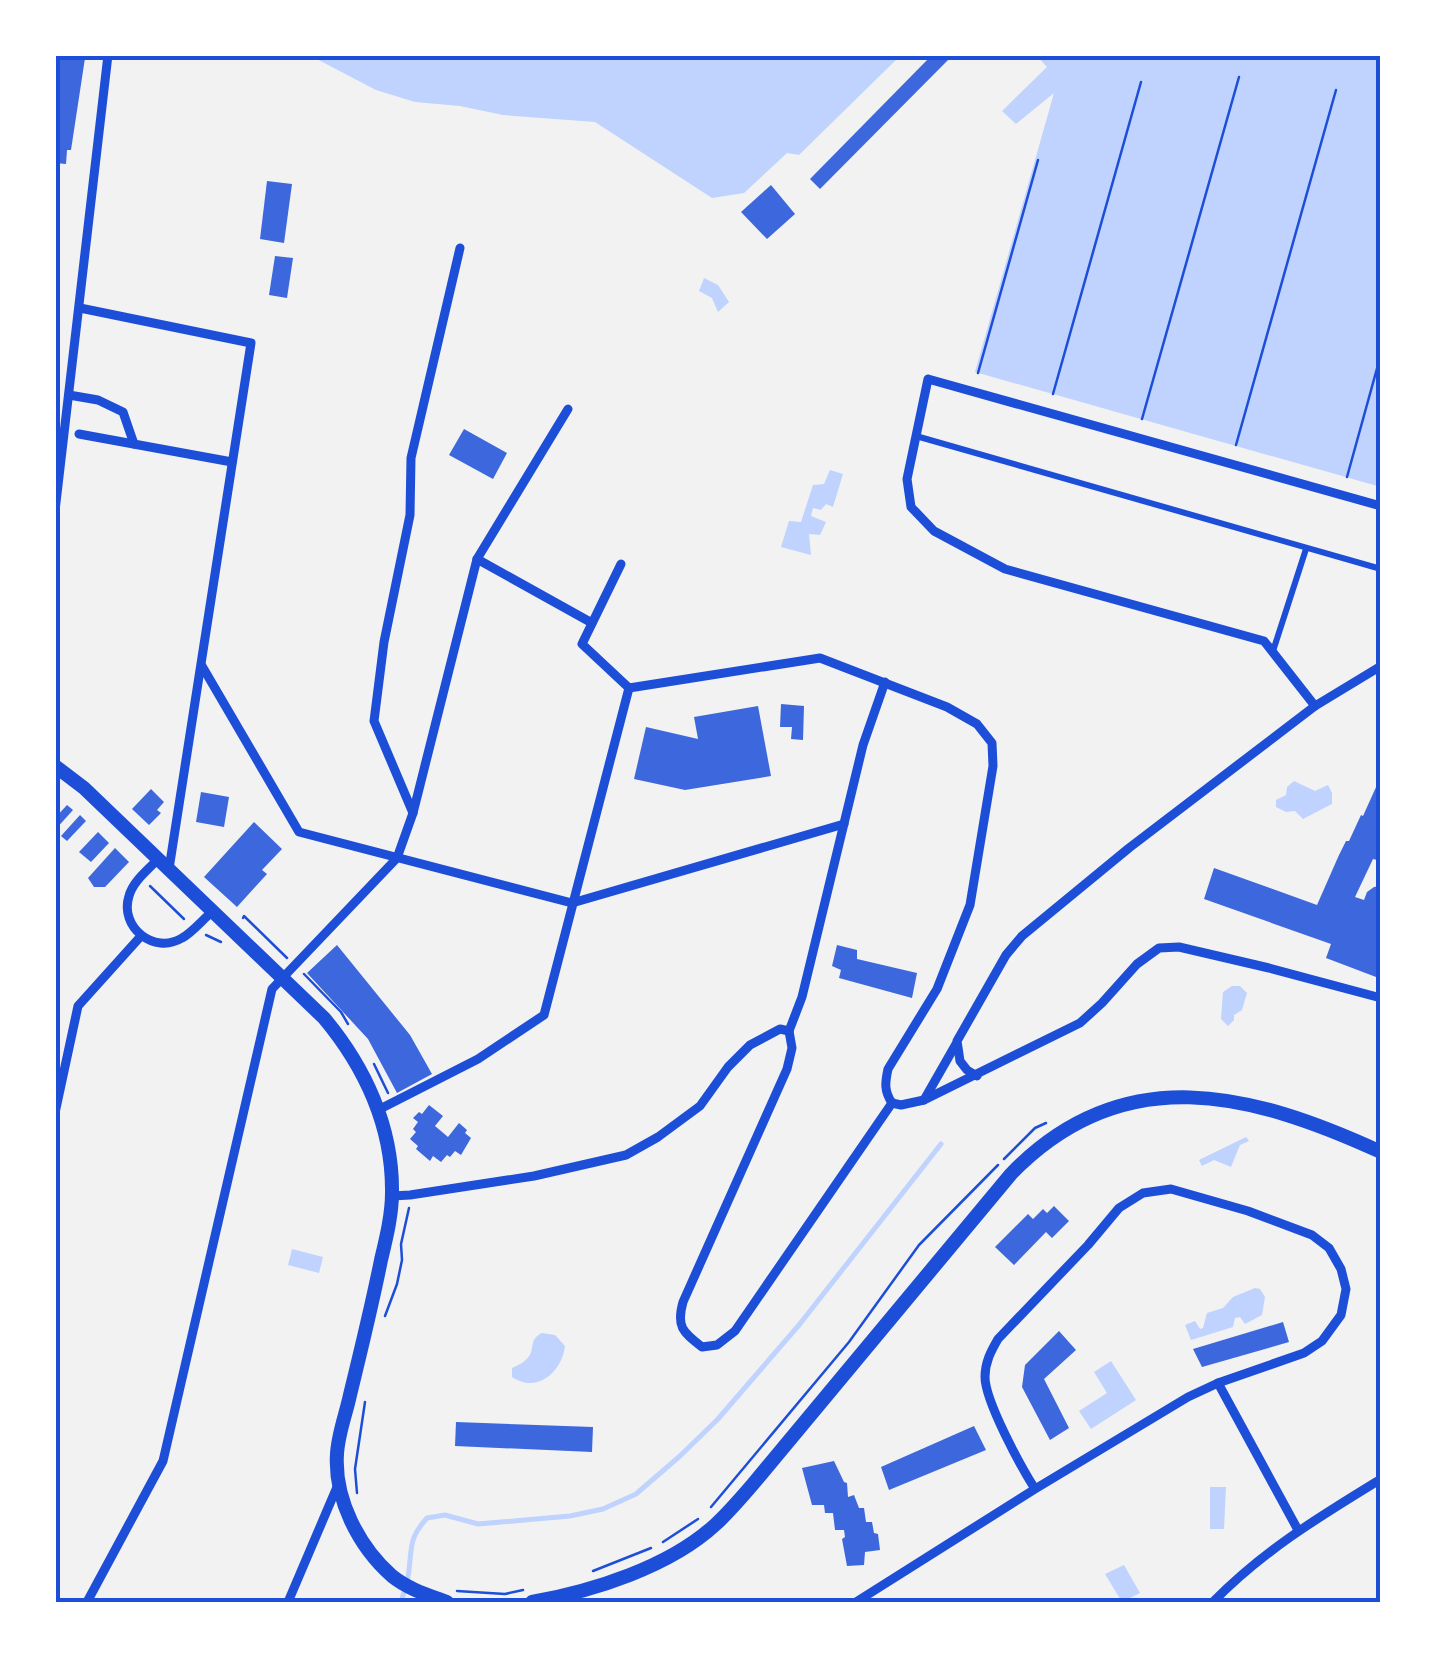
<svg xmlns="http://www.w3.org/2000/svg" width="1436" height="1657" font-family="'Public Sans',sans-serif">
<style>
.water{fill:#bfd3fe}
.pier{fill:#f2f2f2}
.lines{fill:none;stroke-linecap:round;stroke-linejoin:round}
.stream{stroke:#bfd3fe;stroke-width:5}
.building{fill:#3d67dc}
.path{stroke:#1d4ed8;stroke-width:2.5}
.pedestrian{stroke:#1d4ed8;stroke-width:6}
.minor{stroke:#1d4ed8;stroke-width:9}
.primary{stroke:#1d4ed8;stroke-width:14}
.neatline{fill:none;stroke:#1d4ed8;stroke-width:4}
</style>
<rect width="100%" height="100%" fill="#f2f2f2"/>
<!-- water -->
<g class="water">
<path d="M 309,55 L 934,55 L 821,173 L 800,155 L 787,153 L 744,193 L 712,198 L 595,122 L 503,115 L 460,106 L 415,102 L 376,90 Z"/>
<path d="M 1036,55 L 1381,55 L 1381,487 L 975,372 L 1054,93 L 1016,124 L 1002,111 L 1047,67 Z"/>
<path d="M 704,278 L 718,285 L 729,302 L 718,312 L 712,298 L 699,291 Z"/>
<path d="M 830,470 L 843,474 L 833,507 L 826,504 L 821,510 L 813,508 L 811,516 L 826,522 L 820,535 L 809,534 L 811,555 L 781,547 L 789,521 L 801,522 L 813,485 L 824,484 Z"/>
<path d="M 1294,781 L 1315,791 L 1328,785 L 1332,793 L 1332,804 L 1303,819 L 1295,811 L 1286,812 L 1276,807 L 1276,800 L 1286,795 L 1287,787 Z"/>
<path d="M 1232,986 L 1240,986 L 1247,993 L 1242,1010 L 1234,1015 L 1234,1020 L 1228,1026 L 1221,1019 L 1223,992 Z"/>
<path d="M 1246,1137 L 1249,1141 L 1240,1145 L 1231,1167 L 1214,1160 L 1202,1166 L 1199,1160 Z"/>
<path d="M 292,1249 L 323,1257 L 319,1273 L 288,1265 Z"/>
<path d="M 1255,1288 L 1260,1289 L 1265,1297 L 1262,1315 L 1245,1324 L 1240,1317 L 1235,1318 L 1233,1327 L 1191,1340 L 1185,1325 L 1195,1321 L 1200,1329 L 1203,1328 L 1207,1313 L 1223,1308 L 1233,1297 Z"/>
<path d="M 542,1333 L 555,1335 L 565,1346 C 562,1372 537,1394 512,1377 L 512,1368 C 544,1355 523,1342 542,1333 Z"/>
<path d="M 1111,1361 L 1136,1400 L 1091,1429 L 1079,1411 L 1107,1393 L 1094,1372 Z"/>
<path d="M 1210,1487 L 1226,1487 L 1224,1529 L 1210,1529 Z"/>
<path d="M 1124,1565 L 1140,1593 L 1122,1602 L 1105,1574 Z"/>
</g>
<!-- pier -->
<path class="pier" d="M 901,55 L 934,55 L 821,173 L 799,155 Z"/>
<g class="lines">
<!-- stream -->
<path class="stream" d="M 401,1602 C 404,1592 408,1581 409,1570 C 412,1546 409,1538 427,1518 L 445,1515 L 478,1524 L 570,1516 L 603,1509 L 636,1494 L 680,1456 L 718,1419 L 799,1325 L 941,1144"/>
</g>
<!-- building -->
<g class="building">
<path d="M 55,55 L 85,58 L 71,150 L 67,150 L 66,164 L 55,163 Z"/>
<path d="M 932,55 L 953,55 L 820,189 L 810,179 Z"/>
<path d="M 267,181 L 292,184 L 284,243 L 260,239 Z"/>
<path d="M 771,185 L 795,214 L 767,239 L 741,212 Z"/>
<path d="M 275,256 L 293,258 L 287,298 L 269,295 Z"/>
<path d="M 464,429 L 507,453 L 493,479 L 449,455 Z"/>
<path d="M 781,704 L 804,706 L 803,740 L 791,739 L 792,727 L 780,727 Z"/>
<path d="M 758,706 L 771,776 L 685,790 L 634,779 L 646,727 L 698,739 L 694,717 Z"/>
<path d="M 1381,776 L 1381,850 L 1377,860 L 1373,859 L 1355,897 L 1364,900 L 1367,892 L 1374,887 L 1381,886 L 1381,964 L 1376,977 L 1326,958 L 1331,944 L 1204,899 L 1214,868 L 1317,905 L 1339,855 L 1346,841 L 1349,841 L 1361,815 L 1363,816 Z"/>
<path d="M 151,789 L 164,802 L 157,810 L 161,813 L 149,825 L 132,809 Z"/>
<path d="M 201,792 L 229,797 L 224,827 L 196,822 Z"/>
<path d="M 67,805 L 73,810 L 55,830 L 55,818 Z"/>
<path d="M 80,815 L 86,821 L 67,841 L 61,836 Z"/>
<path d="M 254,822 L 282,849 L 262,870 L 267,874 L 237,907 L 204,877 Z"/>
<path d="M 98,832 L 109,843 L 91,862 L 79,852 Z"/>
<path d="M 115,848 L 129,862 L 105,887 L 94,887 L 88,878 Z"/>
<path d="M 337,945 L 410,1035 L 432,1074 L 397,1093 L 368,1039 L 307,973 Z"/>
<path d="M 837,945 L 857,950 L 857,959 L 917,973 L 912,998 L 839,978 L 841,970 L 832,966 Z"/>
<path d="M 429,1105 L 443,1116 L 435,1126 L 448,1137 L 459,1123 L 467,1130 L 465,1133 L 471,1138 L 461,1155 L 455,1151 L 450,1157 L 447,1155 L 441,1162 L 433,1156 L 430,1161 L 416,1149 L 418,1146 L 410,1139 L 416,1132 L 413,1129 L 418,1122 L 413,1118 L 419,1112 L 422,1114 Z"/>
<path d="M 1054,1206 L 1069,1221 L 1052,1238 L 1046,1232 L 1014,1265 L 995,1247 L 1028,1214 L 1033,1219 L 1043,1209 L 1047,1213 Z"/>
<path d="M 1283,1322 L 1289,1342 L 1202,1367 L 1193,1349 Z"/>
<path d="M 1059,1331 L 1076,1350 L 1044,1379 L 1069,1428 L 1050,1440 L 1022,1387 L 1025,1365 Z"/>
<path d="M 456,1422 L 593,1427 L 592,1452 L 455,1446 Z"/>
<path d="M 974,1426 L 986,1450 L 889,1490 L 881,1467 Z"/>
<path d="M 834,1461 L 844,1482 L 847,1483 L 848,1497 L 854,1495 L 859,1508 L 864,1508 L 866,1522 L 872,1522 L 874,1533 L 878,1534 L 880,1550 L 865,1552 L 864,1565 L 847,1566 L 842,1539 L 845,1537 L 844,1530 L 835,1530 L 833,1513 L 825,1513 L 824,1505 L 812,1505 L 802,1468 Z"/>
</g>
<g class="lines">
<!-- path -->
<g class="path">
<path d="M 978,373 L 1038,160"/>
<path d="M 1053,394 L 1141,82"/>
<path d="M 1142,419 L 1239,77"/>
<path d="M 1236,445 L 1336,90"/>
<path d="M 1347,477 L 1381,354"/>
<path d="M 150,886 L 184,919"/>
<path d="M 243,918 L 244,916 L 287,958"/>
<path d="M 206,935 L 221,942"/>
<path d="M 304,974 L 341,1012 L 348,1024"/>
<path d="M 374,1064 L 388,1093"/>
<path d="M 1004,1159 L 1035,1128 L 1046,1123"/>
<path d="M 385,1316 L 397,1284 L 402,1260 L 401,1244 L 409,1208"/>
<path d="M 357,1493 L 355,1469 L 365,1402"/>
<path d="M 711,1507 L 849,1342 L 919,1245 L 998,1165"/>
<path d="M 663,1542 L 698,1519"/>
<path d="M 593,1571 L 651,1548"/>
<path d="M 457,1591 L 505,1594 L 523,1590"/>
</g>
<!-- pedestrian -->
<g class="pedestrian">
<path d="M 916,436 L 1381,569"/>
<path d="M 1273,651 L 1306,549"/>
</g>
<!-- minor -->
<g class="minor">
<path d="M 80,308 L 251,343 L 169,869"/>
<path d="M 69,395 L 98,400 L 123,412 L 134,444"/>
<path d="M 79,434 L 232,462"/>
<path d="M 55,511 L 108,55"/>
<path d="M 477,559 L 592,623"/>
<path d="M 621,564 L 582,644 L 629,688"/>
<path d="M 202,666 L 299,832 L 572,903 L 844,824"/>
<path d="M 629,688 L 820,658 L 947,707 L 977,724 L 992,743 L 993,766 L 970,905 L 937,989 L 888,1069 C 885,1083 884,1091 892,1103"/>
<path d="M 1315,706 L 1264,641 L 1005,569 L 934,531 L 911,507 L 907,479 L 928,379 L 1381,506"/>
<path d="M 413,813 L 374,721 L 384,642 L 410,515 L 411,458 L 460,248"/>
<path d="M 158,859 C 148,870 133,881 129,896 C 119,927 154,955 182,938 C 193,932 202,920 212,912"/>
<path d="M 789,1031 L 792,1048 L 787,1069 L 683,1302 C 676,1327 683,1332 702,1347 L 717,1345 L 735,1331 L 892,1103"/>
<path d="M 789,1031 L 802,997 L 863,745 L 885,682"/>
<path d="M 977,1076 L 967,1070 L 960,1061 L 957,1041 L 1006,955 L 1022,936 L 1129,848 L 1315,706 L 1381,666"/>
<path d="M 924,1100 L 956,1044"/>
<path d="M 892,1103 L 901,1105 L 924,1100 L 1080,1023 L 1102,1003 L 1137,964 L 1159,948 L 1179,947 L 1269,968 L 1381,998"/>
<path d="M 378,1110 L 478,1059 L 544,1015 L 629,688"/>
<path d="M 55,1113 L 78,1006 L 141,936"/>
<path d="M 392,1196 L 410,1195 L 534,1176 L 626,1155 L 658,1137 L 700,1106 L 728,1067 L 750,1045 L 780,1029 L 789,1031"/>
<path d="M 1218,1383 L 1298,1530"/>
<path d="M 87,1602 L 163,1461 L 272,989 L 397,858 L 413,813 L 477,559 L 568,409"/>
<path d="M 288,1602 L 337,1487"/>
<path d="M 856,1602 L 1035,1489 L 1188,1397 L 1218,1383 L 1304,1353 L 1322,1341 L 1341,1315 L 1346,1289 L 1341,1269 L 1329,1248 L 1312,1235 L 1248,1211 L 1171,1189 L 1143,1193 L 1119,1208 L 1088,1245 L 998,1339 C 991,1351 985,1362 985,1377 C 985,1401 1021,1467 1035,1489"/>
<path d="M 1213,1602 C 1264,1550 1319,1517 1381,1479"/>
</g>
<!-- primary -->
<g class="primary">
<path d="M 55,766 L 84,788 L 324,1018 C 365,1067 393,1127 392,1193 C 392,1215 386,1239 381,1260 C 372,1305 361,1350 350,1395 C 346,1414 338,1434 337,1454 C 334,1499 359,1547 392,1576 C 408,1589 428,1595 447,1602"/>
<path d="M 532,1602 C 593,1591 670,1567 716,1524 C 729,1512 741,1498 753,1484 L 1011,1174 C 1123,1058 1252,1093 1381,1152"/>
</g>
</g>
<!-- border -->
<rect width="1436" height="1657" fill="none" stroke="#ffffff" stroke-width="115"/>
<rect x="58" y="58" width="1320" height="1542" class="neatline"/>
</svg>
